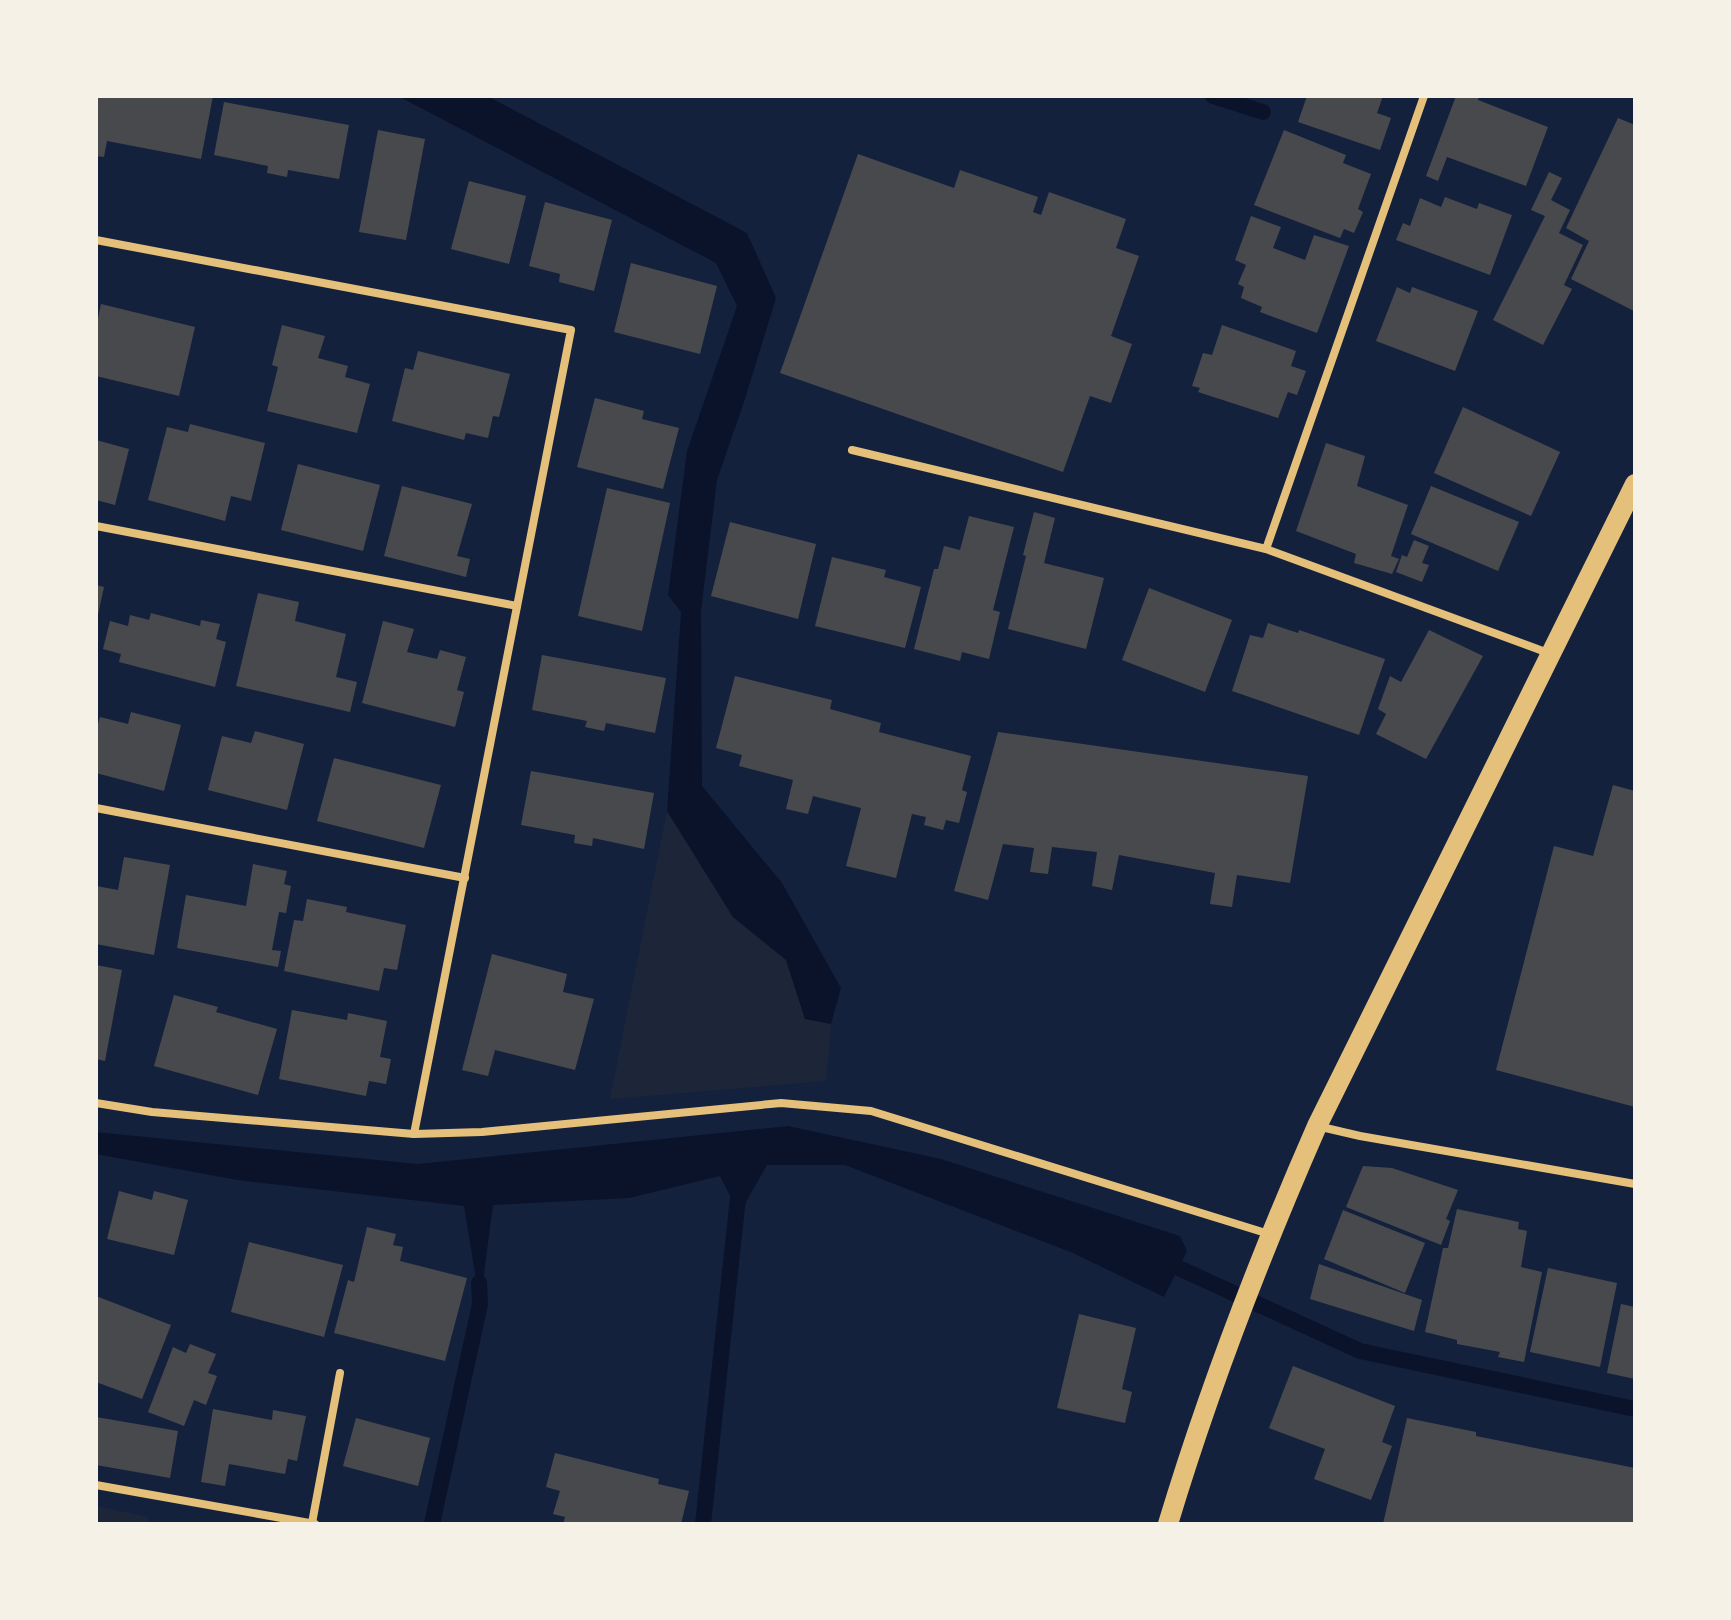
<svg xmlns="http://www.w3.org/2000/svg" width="1731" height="1620" font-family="'Alegreya Sans',sans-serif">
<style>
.green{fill:#1d2539}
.water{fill:#0b132b}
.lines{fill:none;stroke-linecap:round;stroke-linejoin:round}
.stream{stroke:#0b132b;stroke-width:16}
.building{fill:#48494c}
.minor{stroke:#e5c07b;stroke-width:8}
.primary{stroke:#e5c07b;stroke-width:20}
</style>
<rect width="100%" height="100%" fill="#14213d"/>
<!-- green -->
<g class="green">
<path d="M 667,811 L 733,917 L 786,960 L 805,1018 L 831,1024 L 826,1081 L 610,1099 Z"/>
<path d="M 96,1506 L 148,1517 L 147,1524 L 96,1524 Z"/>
</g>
<!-- water -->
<g class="water">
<path d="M 398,96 L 487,96 L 747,233 L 776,298 L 744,402 L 717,480 L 701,611 L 702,786 L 782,883 L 841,988 L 831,1024 L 805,1019 L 786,960 L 733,917 L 667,811 L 681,612 L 668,595 L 687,451 L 737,306 L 716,263 Z"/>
<path d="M 788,1126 L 941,1159 L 1180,1236 L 1187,1251 L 1164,1297 L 1073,1253 L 845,1165 L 767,1165 L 739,1214 L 720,1176 L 629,1198 L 493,1205 L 480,1304 L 464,1206 L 237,1180 L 96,1154 L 96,1132 L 418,1164 Z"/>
</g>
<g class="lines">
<!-- stream -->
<g class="stream">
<path d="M 1213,96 L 1263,112"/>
<path d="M 1159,1259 L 1360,1351 L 1635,1409"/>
<path d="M 432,1524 L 480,1304 L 479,1283"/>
<path d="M 703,1524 L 739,1188"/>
</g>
</g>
<!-- building -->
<g class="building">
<path d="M 96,96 L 213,96 L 201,159 L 107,141 L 104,157 L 96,156 Z"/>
<path d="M 1307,96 L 1383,96 L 1377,113 L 1391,118 L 1380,150 L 1298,122 Z"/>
<path d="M 1456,96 L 1479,96 L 1478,100 L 1548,127 L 1526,186 L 1447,157 L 1438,181 L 1426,176 Z"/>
<path d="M 224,102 L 349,125 L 339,179 L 288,170 L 287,177 L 267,173 L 268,166 L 214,155 Z"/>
<path d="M 1618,118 L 1635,125 L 1634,311 L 1571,279 L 1589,241 L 1566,228 Z"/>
<path d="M 378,130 L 425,139 L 406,240 L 359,232 Z"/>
<path d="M 1284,130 L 1346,155 L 1343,163 L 1371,174 L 1358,209 L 1363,212 L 1354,233 L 1344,229 L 1340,238 L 1254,205 Z"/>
<path d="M 858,154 L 954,188 L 960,170 L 1038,197 L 1033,212 L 1041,215 L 1049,192 L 1126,219 L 1116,248 L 1139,256 L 1111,336 L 1132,344 L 1111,403 L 1090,396 L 1063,472 L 780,373 Z"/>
<path d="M 1549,172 L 1562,178 L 1551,200 L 1570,210 L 1559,233 L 1583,245 L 1564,285 L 1572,289 L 1543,345 L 1493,320 L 1545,216 L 1531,210 Z"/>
<path d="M 469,181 L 526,196 L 509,264 L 451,249 Z"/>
<path d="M 1445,197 L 1477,209 L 1479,203 L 1512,215 L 1490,275 L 1396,240 L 1403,223 L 1410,226 L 1420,198 L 1441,207 Z"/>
<path d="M 545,202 L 612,220 L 594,291 L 559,282 L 560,274 L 529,266 Z"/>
<path d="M 1251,216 L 1281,227 L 1273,248 L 1305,260 L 1314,235 L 1349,246 L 1317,333 L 1260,312 L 1262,307 L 1241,298 L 1244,287 L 1238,284 L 1246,265 L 1235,260 Z"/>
<path d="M 631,263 L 717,286 L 700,354 L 614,332 Z"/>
<path d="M 1397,287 L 1410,293 L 1412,287 L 1478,311 L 1455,371 L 1376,341 Z"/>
<path d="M 101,304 L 195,327 L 179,396 L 96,376 L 96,327 Z"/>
<path d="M 282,325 L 325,336 L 318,358 L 348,366 L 345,377 L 370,384 L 357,433 L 267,411 L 278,367 L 272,365 Z"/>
<path d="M 1222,325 L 1296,351 L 1291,366 L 1306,371 L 1297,395 L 1288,392 L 1278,418 L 1198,392 L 1200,388 L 1192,386 L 1203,353 L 1212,355 Z"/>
<path d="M 418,351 L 510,374 L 499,417 L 493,416 L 488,438 L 466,433 L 464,440 L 392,421 L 405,368 L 413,370 Z"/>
<path d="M 595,398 L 644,411 L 642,419 L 679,428 L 663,489 L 577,467 Z"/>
<path d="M 1463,407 L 1560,452 L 1531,516 L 1434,473 Z"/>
<path d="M 190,424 L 265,443 L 251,501 L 231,496 L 225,521 L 148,500 L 167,427 L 188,432 Z"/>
<path d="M 96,440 L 129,449 L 115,505 L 96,500 Z"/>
<path d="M 1326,443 L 1365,456 L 1357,486 L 1408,505 L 1391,556 L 1399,559 L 1392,574 L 1354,563 L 1356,554 L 1296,531 Z"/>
<path d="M 298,464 L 380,485 L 363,551 L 281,530 Z"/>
<path d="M 402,486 L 472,504 L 457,556 L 470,559 L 466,577 L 384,556 Z"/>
<path d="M 1431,486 L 1519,522 L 1498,571 L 1411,534 Z"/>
<path d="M 607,488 L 670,503 L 642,631 L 578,616 Z"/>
<path d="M 1034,512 L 1055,518 L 1044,563 L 1104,578 L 1086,649 L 1008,629 L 1026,556 L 1023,555 Z"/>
<path d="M 969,516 L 1014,527 L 993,610 L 1000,612 L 989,659 L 962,652 L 960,661 L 914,649 L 934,569 L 938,569 L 944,546 L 960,550 Z"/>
<path d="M 730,522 L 816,544 L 798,619 L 711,596 Z"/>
<path d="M 1414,540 L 1429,546 L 1422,563 L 1429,565 L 1422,582 L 1396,572 L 1402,555 L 1407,557 Z"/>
<path d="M 832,557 L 886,570 L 884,577 L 921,587 L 905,648 L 815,626 Z"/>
<path d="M 96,585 L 104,587 L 97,619 L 96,619 Z"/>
<path d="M 1149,588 L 1232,620 L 1205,692 L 1122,660 Z"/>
<path d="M 258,593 L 299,602 L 295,621 L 346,634 L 336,677 L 357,682 L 350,712 L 236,686 Z"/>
<path d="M 151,613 L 200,626 L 201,620 L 220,624 L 216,639 L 226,642 L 215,687 L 119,662 L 121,654 L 103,649 L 110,621 L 128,626 L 130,615 L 149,620 Z"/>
<path d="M 383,621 L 414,629 L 407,652 L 437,659 L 440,650 L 466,657 L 457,690 L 464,692 L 455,727 L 362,703 Z"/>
<path d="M 1268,623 L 1298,633 L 1299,630 L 1385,659 L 1359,735 L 1232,691 L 1250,635 L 1263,638 Z"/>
<path d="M 1429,630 L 1483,656 L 1426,759 L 1376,734 L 1386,714 L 1378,709 L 1390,676 L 1401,682 Z"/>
<path d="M 542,655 L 666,678 L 655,733 L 606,723 L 604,731 L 585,727 L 587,721 L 532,710 Z"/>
<path d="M 735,676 L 832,700 L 830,709 L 881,723 L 879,732 L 971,756 L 962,790 L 967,792 L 959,823 L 946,820 L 943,830 L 924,825 L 926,817 L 912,814 L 896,878 L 846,866 L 861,808 L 813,796 L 808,814 L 786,809 L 793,780 L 739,766 L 742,755 L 716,748 Z"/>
<path d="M 131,712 L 181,725 L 164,791 L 96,773 L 96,731 L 100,717 L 128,724 Z"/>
<path d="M 255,731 L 304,744 L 287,810 L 208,790 L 222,736 L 251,743 Z"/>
<path d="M 998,732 L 1308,776 L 1290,883 L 1237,875 L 1232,907 L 1210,904 L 1215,873 L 1119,855 L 1112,890 L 1092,886 L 1097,852 L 1052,847 L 1048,874 L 1030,872 L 1034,848 L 1003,844 L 988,900 L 954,891 Z"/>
<path d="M 334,758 L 441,785 L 424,848 L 317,821 Z"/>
<path d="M 531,771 L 654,793 L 644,849 L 593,838 L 592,846 L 574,843 L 575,835 L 521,825 Z"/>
<path d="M 1613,785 L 1635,791 L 1635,1107 L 1496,1070 L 1554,846 L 1593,856 Z"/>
<path d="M 124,857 L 170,865 L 154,955 L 96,944 L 96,886 L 118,890 Z"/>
<path d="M 253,864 L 287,871 L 284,884 L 291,886 L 286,913 L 279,912 L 272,950 L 281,951 L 278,967 L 177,948 L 186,895 L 246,906 Z"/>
<path d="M 307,899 L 347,907 L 346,912 L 406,925 L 397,970 L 384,968 L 379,991 L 284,971 L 294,920 L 303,921 Z"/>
<path d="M 492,954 L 567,974 L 563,992 L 594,999 L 575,1070 L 495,1050 L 488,1076 L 462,1070 Z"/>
<path d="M 96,965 L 122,970 L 105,1061 L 96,1059 Z"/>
<path d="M 174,995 L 218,1007 L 216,1012 L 277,1029 L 258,1095 L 154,1066 Z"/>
<path d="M 292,1010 L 347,1020 L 348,1013 L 387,1021 L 380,1057 L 391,1059 L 386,1084 L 369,1081 L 366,1096 L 279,1079 Z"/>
<path d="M 1363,1166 L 1392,1168 L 1458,1190 L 1446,1219 L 1450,1221 L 1441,1245 L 1346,1207 Z"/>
<path d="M 119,1191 L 152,1200 L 154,1191 L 188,1200 L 174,1255 L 107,1239 Z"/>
<path d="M 1457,1209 L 1519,1222 L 1518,1229 L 1527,1231 L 1521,1267 L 1542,1272 L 1524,1362 L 1498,1357 L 1500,1352 L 1457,1344 L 1457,1340 L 1425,1332 L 1443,1248 L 1448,1248 Z"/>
<path d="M 1343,1210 L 1425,1243 L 1405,1293 L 1324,1259 Z"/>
<path d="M 367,1227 L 396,1234 L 393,1245 L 403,1247 L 400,1261 L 467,1278 L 445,1361 L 334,1333 L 348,1280 L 354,1282 Z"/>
<path d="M 249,1242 L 343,1265 L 324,1337 L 231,1312 Z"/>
<path d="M 1319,1264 L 1422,1300 L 1414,1331 L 1310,1299 Z"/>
<path d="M 1548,1268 L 1617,1283 L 1600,1367 L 1530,1352 Z"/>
<path d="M 96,1296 L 171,1325 L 142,1399 L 96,1382 Z"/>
<path d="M 1621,1304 L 1635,1307 L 1635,1379 L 1607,1373 Z"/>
<path d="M 1079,1314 L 1136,1328 L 1122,1389 L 1132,1392 L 1125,1423 L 1057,1408 Z"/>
<path d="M 190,1344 L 216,1354 L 208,1373 L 217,1376 L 206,1405 L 194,1400 L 184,1426 L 148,1412 L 173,1347 L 186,1353 Z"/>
<path d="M 1293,1366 L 1395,1406 L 1382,1442 L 1392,1446 L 1371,1500 L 1314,1479 L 1325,1449 L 1269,1428 Z"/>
<path d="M 213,1409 L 272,1420 L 273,1410 L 306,1416 L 297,1461 L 288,1459 L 285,1474 L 229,1464 L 225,1486 L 201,1482 Z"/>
<path d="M 96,1417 L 178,1431 L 170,1478 L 96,1465 Z"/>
<path d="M 356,1418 L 430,1438 L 418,1486 L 343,1466 Z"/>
<path d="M 1407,1418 L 1476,1432 L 1476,1436 L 1635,1468 L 1635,1524 L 1383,1524 Z"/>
<path d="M 555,1453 L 659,1479 L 658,1484 L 689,1491 L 681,1524 L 563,1524 L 565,1517 L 553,1514 L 560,1491 L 546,1487 Z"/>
</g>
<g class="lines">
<!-- minor -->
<g class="minor">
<path d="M 96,240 L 571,330 L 414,1134"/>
<path d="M 852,450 L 1266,549 L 1551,654"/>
<path d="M 96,526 L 517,606"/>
<path d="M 1266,549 L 1424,96"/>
<path d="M 96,808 L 465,878"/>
<path d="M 96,1103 L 152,1112 L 414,1134 L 482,1132 L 781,1103 L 871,1111 L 1269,1234"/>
<path d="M 1317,1126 L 1360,1136 L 1635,1184"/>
<path d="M 96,1485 L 315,1524"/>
<path d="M 312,1523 L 340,1373"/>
</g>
<!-- primary -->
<path class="primary" d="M 1168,1524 C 1209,1388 1260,1256 1317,1126 L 1635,484"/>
</g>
<!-- border -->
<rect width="1731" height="1620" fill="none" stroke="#f6f1e7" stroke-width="196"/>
</svg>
